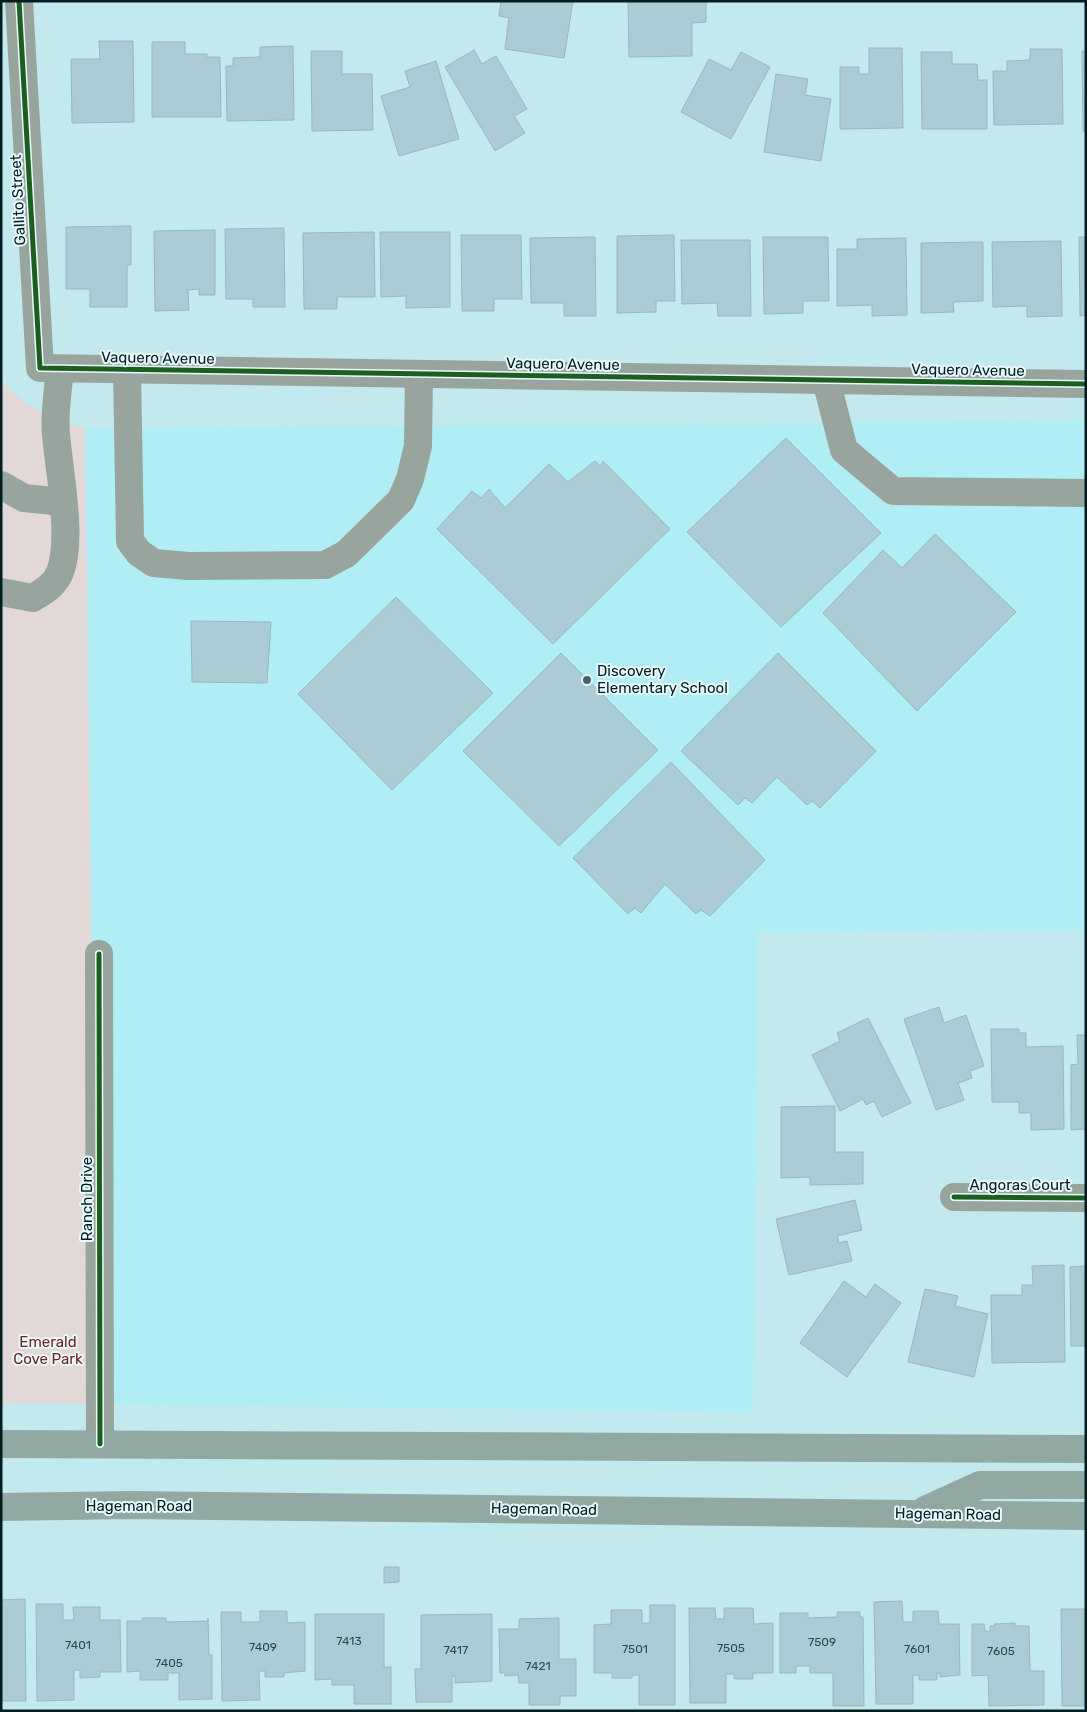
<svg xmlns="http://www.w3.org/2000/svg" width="1087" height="1712" font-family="Rubik,sans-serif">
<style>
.built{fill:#b0edf5}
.green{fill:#e1d8d7}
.building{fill:#acccd5;stroke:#98b8c0}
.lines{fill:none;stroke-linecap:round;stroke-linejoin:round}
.minor{stroke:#98a49e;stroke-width:28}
.major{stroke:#92a8a3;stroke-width:28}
.cycleway-casing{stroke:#e8f9fb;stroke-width:8}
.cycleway{stroke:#1b5e20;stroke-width:5}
.poi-dot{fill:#456468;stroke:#e8f9fb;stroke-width:2}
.labels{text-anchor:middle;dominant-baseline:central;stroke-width:4;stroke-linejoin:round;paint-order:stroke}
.number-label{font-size:12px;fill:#2c494d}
.street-label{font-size:15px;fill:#011d20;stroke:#e8f9fb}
.poi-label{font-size:15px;fill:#011d20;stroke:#e8f9fb;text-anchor:start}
.park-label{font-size:15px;fill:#73211f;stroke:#e8f9fb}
</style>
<rect width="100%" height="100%" fill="#c2e9ee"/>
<!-- built -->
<path class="built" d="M 1086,420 L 1086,930 L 758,932 L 753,1412 L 97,1404 L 85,429 Z"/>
<!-- green -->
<path class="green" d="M 1,381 C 28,410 50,417 85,429 L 97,1404 L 1,1403 Z"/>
<!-- building -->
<g class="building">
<path d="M 501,1 L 573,1 L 564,58 L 505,49 L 509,18 L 499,16 Z"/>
<path d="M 628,1 L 706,1 L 706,22 L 692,23 L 692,56 L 629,57 Z"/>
<path d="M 99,41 L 133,41 L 134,122 L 72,123 L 71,59 L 100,59 Z"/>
<path d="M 152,42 L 185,42 L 185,54 L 207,54 L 207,57 L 220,57 L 221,117 L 152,117 Z"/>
<path d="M 293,46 L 294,120 L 227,121 L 226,66 L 233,66 L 233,58 L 260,57 L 260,47 Z"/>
<path d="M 869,48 L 902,48 L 903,128 L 840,129 L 840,67 L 859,67 L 859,74 L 869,74 Z"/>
<path d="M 1030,49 L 1062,49 L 1063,124 L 994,125 L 993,71 L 1007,71 L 1007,61 L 1030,60 Z"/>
<path d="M 474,50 L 482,64 L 496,56 L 527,109 L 514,116 L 525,133 L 495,151 L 445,67 Z"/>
<path d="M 311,51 L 342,51 L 342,74 L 372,74 L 373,130 L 312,131 Z"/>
<path d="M 1082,51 L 1086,51 L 1086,131 L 1083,131 Z"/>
<path d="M 741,52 L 770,67 L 731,139 L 681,112 L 709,59 L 731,70 Z"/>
<path d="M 921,52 L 952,52 L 952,64 L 977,64 L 978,80 L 987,80 L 987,129 L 922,129 Z"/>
<path d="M 436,61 L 459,139 L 399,156 L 381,96 L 410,87 L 405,71 Z"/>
<path d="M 776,74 L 808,79 L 805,95 L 831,99 L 821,161 L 764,152 Z"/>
<path d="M 131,226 L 131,265 L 127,265 L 127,307 L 90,307 L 90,289 L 66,289 L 66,227 Z"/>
<path d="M 284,228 L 285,307 L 253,307 L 253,299 L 226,299 L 225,229 Z"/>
<path d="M 215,230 L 215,295 L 199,295 L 199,289 L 188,290 L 189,310 L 155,311 L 154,231 Z"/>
<path d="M 374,232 L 375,297 L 337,297 L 337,309 L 304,309 L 303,233 Z"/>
<path d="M 380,232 L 450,232 L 450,307 L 406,308 L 406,296 L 381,297 Z"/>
<path d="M 461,235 L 521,235 L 522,299 L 494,299 L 494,311 L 462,311 Z"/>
<path d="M 674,235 L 675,301 L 656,301 L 656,312 L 617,313 L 617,236 Z"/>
<path d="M 595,237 L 596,316 L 564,316 L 564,303 L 531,303 L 530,238 Z"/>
<path d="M 763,237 L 828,237 L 829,301 L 803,301 L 803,313 L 764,314 Z"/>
<path d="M 1079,237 L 1086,237 L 1086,315 L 1080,316 Z"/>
<path d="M 906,238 L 907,315 L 872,316 L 872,305 L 837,306 L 837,249 L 857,249 L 857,239 Z"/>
<path d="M 681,240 L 750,240 L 751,316 L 718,316 L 717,303 L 682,304 Z"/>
<path d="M 1061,241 L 1062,316 L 1027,317 L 1027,306 L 993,307 L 992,242 Z"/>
<path d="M 983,242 L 983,301 L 953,302 L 954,312 L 921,313 L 921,243 Z"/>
<path d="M 786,438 L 881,533 L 781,627 L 687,532 Z"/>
<path d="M 595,461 L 600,466 L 603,461 L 670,529 L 553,644 L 437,529 L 472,491 L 481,498 L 489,489 L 505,508 L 549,464 L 568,482 Z"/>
<path d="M 935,534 L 1016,612 L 917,711 L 823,613 L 883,550 L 902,568 Z"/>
<path d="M 396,597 L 493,693 L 392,790 L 298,694 Z"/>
<path d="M 191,621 L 271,622 L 267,683 L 192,682 Z"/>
<path d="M 561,653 L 658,750 L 559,846 L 463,751 Z"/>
<path d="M 778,653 L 876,751 L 820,808 L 812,801 L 807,805 L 777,777 L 752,803 L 745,798 L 738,805 L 681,751 Z"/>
<path d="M 671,762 L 765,860 L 710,916 L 701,910 L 696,914 L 665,884 L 641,913 L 635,908 L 628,914 L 573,858 Z"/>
<path d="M 939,1007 L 944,1023 L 966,1015 L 984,1066 L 970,1071 L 972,1078 L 958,1083 L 964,1100 L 936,1110 L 904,1019 Z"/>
<path d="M 868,1018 L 911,1103 L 882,1117 L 874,1101 L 866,1105 L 863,1099 L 840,1111 L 812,1055 L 840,1041 L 837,1033 Z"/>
<path d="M 991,1029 L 1019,1029 L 1019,1033 L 1026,1033 L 1026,1047 L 1063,1046 L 1064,1129 L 1031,1130 L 1031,1113 L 1019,1113 L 1019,1102 L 992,1102 Z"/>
<path d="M 1077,1035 L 1086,1035 L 1086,1129 L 1071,1130 L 1071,1065 L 1078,1064 Z"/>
<path d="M 835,1106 L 835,1152 L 863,1152 L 863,1184 L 810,1185 L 810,1177 L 781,1178 L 781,1107 Z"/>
<path d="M 855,1200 L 862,1230 L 837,1236 L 839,1243 L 847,1241 L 852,1261 L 789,1275 L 776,1219 Z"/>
<path d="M 1064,1265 L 1065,1362 L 992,1363 L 991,1295 L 1022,1295 L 1022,1285 L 1033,1285 L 1032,1266 Z"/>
<path d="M 1086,1266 L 1086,1346 L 1071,1346 L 1070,1267 Z"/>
<path d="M 844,1281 L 866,1297 L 875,1284 L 901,1303 L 847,1377 L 800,1343 Z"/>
<path d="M 925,1289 L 958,1296 L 955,1306 L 988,1314 L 974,1377 L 908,1362 Z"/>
<path d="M 384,1567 L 399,1567 L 399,1582 L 384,1583 Z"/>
<path d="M 25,1599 L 26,1701 L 1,1701 L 1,1600 Z"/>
<path d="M 902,1601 L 903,1622 L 913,1622 L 913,1611 L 938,1611 L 939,1624 L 959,1624 L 960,1675 L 940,1677 L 940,1673 L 937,1673 L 937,1680 L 919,1680 L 919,1675 L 913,1675 L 913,1704 L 876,1704 L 874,1602 Z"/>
<path d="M 36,1604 L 63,1604 L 63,1620 L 74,1620 L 73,1607 L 100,1607 L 100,1620 L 120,1620 L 121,1672 L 100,1672 L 100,1677 L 80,1678 L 80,1670 L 74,1670 L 74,1700 L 37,1701 Z"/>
<path d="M 650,1605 L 675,1605 L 675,1705 L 639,1705 L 639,1675 L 632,1675 L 632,1678 L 612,1678 L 612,1673 L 594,1673 L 594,1625 L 611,1624 L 611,1610 L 642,1610 L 642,1623 L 650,1623 Z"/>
<path d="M 689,1608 L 715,1608 L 716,1619 L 724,1619 L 724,1608 L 753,1608 L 754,1624 L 773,1623 L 773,1673 L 753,1673 L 753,1679 L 734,1679 L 734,1674 L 726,1674 L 726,1703 L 690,1703 Z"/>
<path d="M 1061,1609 L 1086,1609 L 1086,1706 L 1062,1706 Z"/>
<path d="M 260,1611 L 287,1611 L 287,1623 L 305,1622 L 305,1671 L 284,1673 L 284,1677 L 265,1677 L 265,1671 L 259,1671 L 260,1700 L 222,1701 L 221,1612 L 241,1612 L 241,1622 L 260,1622 Z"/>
<path d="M 837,1612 L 860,1612 L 860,1617 L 863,1617 L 864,1706 L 833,1706 L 833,1673 L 810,1673 L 810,1666 L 796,1666 L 796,1673 L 780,1673 L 780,1613 L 808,1613 L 808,1618 L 837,1617 Z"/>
<path d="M 315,1614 L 384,1614 L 384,1667 L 391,1667 L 391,1704 L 354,1704 L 354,1685 L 332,1685 L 332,1679 L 315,1680 Z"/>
<path d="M 492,1614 L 492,1681 L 455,1683 L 455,1676 L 452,1676 L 452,1702 L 416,1702 L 415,1669 L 421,1669 L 421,1615 Z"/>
<path d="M 142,1618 L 166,1618 L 166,1622 L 208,1621 L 208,1618 L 209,1655 L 212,1655 L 212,1699 L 179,1700 L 179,1673 L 168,1673 L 168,1680 L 140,1680 L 140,1671 L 127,1672 L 127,1621 L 142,1621 Z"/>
<path d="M 559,1618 L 559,1659 L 576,1659 L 576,1696 L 560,1696 L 560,1705 L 529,1705 L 529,1683 L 519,1683 L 518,1675 L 505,1676 L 505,1673 L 500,1673 L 499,1629 L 519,1629 L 519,1619 Z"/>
<path d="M 1015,1623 L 1015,1626 L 1029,1626 L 1030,1671 L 1044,1671 L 1044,1705 L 989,1706 L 988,1675 L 972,1676 L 972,1624 L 984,1624 L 985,1631 L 990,1631 L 990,1626 L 994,1626 L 994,1624 Z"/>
</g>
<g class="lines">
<!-- minor -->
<g class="minor">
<path d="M 19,1 L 40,368 L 1086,384"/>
<path d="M 127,370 L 130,541 L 139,553 L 154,563 L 188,566 L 325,565 L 346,554 L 401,500 L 410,479 L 418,446 L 419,374"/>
<path d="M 826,380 L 844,450 L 893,491 L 1086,493"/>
<path d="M 1,485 L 24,498 L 63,502"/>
<path d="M 1,592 L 33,598 C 44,591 55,585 60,572 C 73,539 59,471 56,434 C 54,413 58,390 60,369"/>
<path d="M 99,954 L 100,1444"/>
<path d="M 954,1197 L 1086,1198"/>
</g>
<!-- major -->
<g class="major">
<path d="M 1,1444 L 1086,1449"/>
<path d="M 1,1507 L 131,1505 L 1086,1516"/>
<path d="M 925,1510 L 980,1485 L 1086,1485"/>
</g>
<defs>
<g id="cycleway">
<path d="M 19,1 L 40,368 L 1086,384"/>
<path d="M 99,954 L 100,1444"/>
<path d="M 954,1197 L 1086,1198"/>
</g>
</defs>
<!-- cycleway casing -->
<use href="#cycleway" class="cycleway-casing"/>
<!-- cycleway -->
<use href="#cycleway" class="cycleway"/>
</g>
<!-- markers -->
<circle class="poi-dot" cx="587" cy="680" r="5"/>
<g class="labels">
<!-- number labels -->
<g class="number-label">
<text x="349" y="1641">7413</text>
<text x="822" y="1642">7509</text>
<text x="78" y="1645">7401</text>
<text x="263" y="1647">7409</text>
<text x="731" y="1648">7505</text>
<text x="635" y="1649">7501</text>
<text x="917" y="1649">7601</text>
<text x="456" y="1650">7417</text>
<text x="1001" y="1651">7605</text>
<text x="169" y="1663">7405</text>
<text x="538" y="1666">7421</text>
</g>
<!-- street labels -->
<g class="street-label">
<text transform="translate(18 200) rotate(-93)">Gallito Street</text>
<text transform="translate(158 358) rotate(1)">Vaquero Avenue</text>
<text transform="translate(563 364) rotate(1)">Vaquero Avenue</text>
<text transform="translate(968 370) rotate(1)">Vaquero Avenue</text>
<text x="1020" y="1185">Angoras Court</text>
<text transform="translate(87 1199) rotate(-90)">Ranch Drive</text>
<text x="139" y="1506">Hageman Road</text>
<text transform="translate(544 1509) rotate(1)">Hageman Road</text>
<text transform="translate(948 1514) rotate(1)">Hageman Road</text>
</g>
<!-- poi labels -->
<g class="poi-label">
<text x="597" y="671">Discovery<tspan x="597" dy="17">Elementary School</tspan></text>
</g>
<!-- park labels -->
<g class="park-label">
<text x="48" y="1342">Emerald<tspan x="48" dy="17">Cove Park</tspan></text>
</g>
</g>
<!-- border -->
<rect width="1087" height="1712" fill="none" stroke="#011d20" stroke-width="5"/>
</svg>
